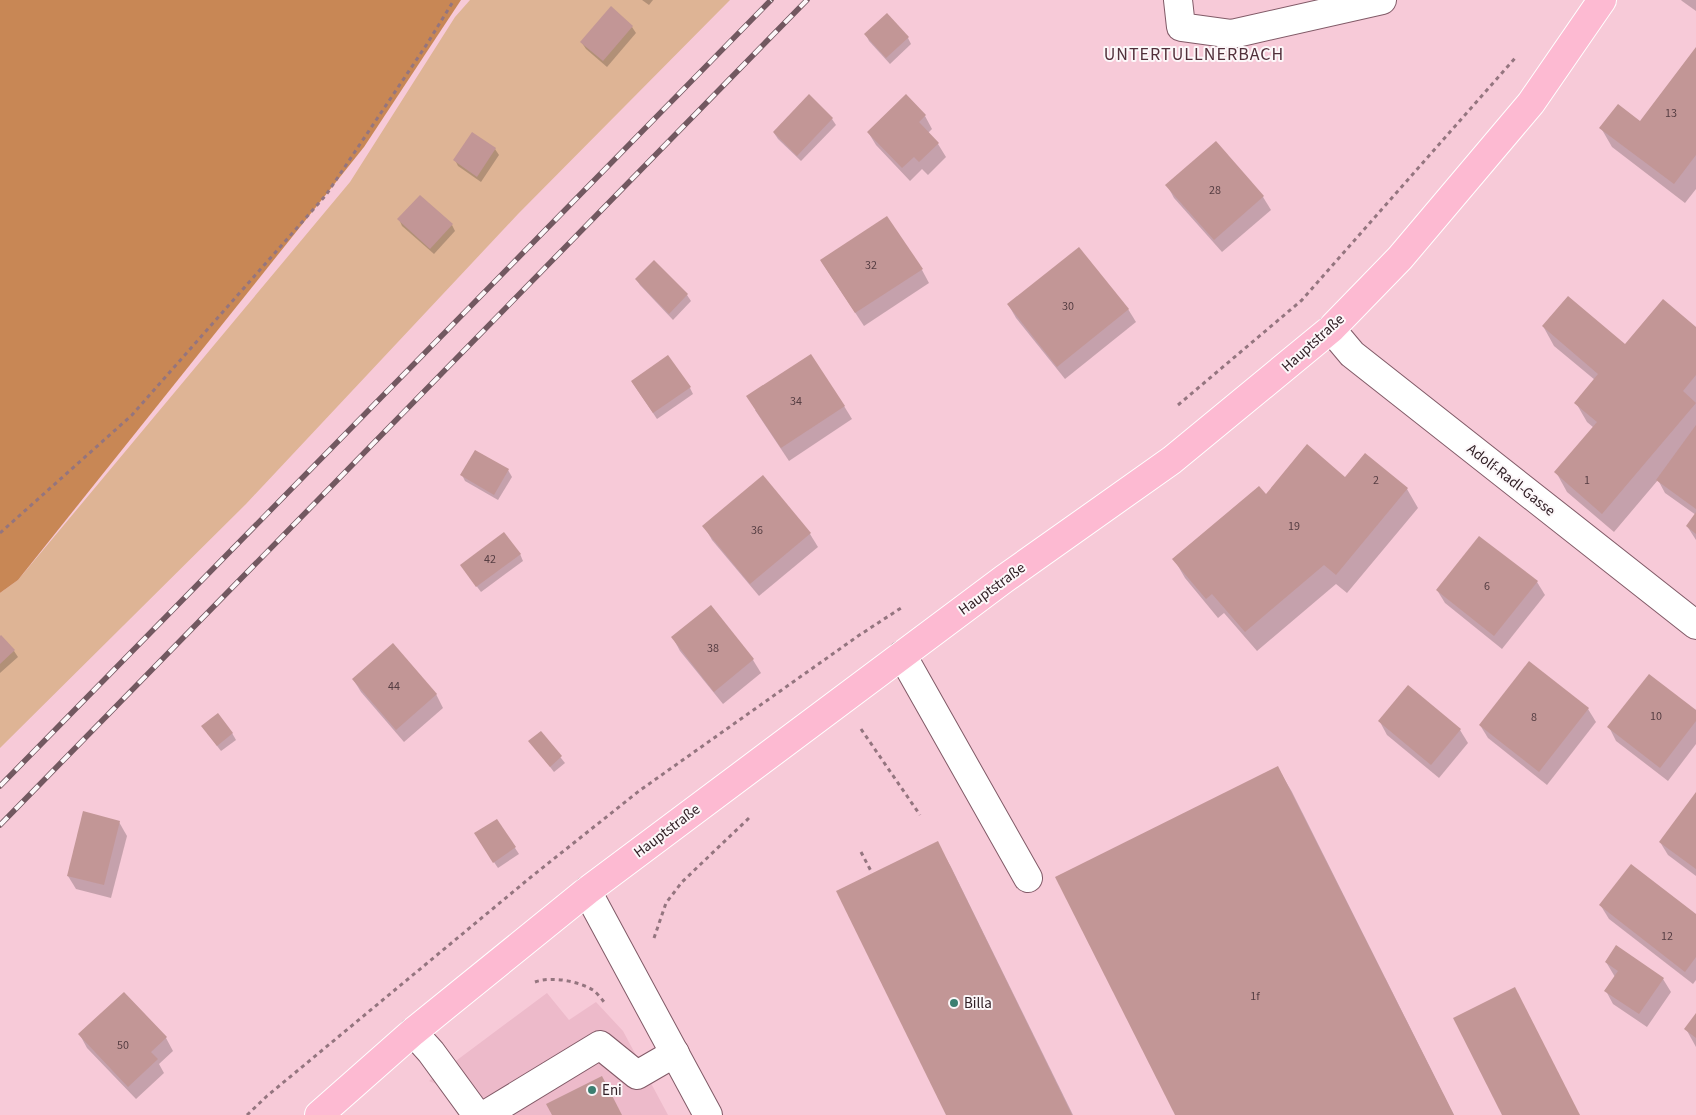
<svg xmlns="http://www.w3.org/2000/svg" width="1696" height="1115" font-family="'Source Sans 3',sans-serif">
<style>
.built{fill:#edbaca}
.green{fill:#deb495}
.forest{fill:#c88755}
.shadow{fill:#0003}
.building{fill:#c29696}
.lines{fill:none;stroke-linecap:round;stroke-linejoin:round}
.minor-casing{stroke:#815a67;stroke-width:30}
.major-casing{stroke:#fff;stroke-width:30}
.path{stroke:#94757f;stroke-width:3;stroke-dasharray:4 4;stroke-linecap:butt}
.minor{stroke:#fff;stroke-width:28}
.major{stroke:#fdbad2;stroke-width:28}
.rail-casing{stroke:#725860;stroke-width:5.5}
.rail{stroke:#fcf7f9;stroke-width:4;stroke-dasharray:11;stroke-linecap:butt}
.poi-dot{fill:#3c7f71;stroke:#fcf7f9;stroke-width:2}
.labels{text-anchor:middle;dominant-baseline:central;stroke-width:4;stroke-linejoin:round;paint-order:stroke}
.number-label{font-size:12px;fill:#563e43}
.street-label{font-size:15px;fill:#322127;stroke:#fcf7f9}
.poi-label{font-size:15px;fill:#322127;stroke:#fcf7f9;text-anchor:start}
.quarter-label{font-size:18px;letter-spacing:1px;fill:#52303b;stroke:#fcf7f9}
</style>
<rect width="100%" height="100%" fill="#f7cad8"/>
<!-- built -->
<path class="built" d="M 547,993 L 569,1020 L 596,1002 L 623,1031 L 668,1115 L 459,1115 L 450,1097 L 439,1085 L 429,1081 Z"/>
<!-- green -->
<path class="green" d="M 470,0 L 730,0 L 518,214 L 246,504 L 0,748 L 0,593 L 18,580 L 350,182 L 455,17 Z"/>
<!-- forest -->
<path class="forest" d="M 0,0 L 461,0 L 364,147 L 18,580 L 0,593 Z"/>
<!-- shadow -->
<g class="shadow">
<path d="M 642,0 L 653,0 L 649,5 Z"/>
<path d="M 1681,0 L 1696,0 L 1696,11 L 1682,1 Z"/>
<path d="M 611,8 L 632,27 L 636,33 L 607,67 L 586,49 L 582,43 Z"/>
<path d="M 866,35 L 908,38 L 911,44 L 890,64 L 869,41 Z"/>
<path d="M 1696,49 L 1696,189 L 1685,203 L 1612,147 L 1601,128 L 1640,123 Z"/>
<path d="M 925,116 L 932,129 L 928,133 L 938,144 L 946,157 L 928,175 L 922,169 L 910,181 L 876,145 L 868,132 Z"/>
<path d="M 832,119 L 836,125 L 801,161 L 778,139 L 774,133 Z"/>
<path d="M 1216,142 L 1263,197 L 1271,210 L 1222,252 L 1174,198 L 1167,185 Z"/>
<path d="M 495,149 L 499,155 L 481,182 L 458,166 L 455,160 Z"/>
<path d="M 399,219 L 452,225 L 455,231 L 434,254 L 402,226 Z"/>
<path d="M 654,261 L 687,295 L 691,301 L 673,320 L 640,285 L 636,279 Z"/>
<path d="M 821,261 L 922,270 L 929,283 L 864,326 Z"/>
<path d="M 1008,304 L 1128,309 L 1136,322 L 1065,379 L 1016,318 Z"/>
<path d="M 1543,326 L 1625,345 L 1696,328 L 1696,540 L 1687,526 L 1696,515 L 1665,493 L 1658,480 L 1614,532 L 1567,492 L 1556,472 L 1594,428 L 1587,422 L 1576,403 L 1595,380 L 1554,346 Z"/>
<path d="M 632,382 L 690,388 L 693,394 L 657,419 Z"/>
<path d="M 844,406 L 852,419 L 789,461 L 755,410 Z"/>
<path d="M 508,470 L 512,477 L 498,500 L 465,481 L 462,475 Z"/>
<path d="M 763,477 L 810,534 L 818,547 L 759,596 L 712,540 L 704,526 Z"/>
<path d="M 1346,479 L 1407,489 L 1418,508 L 1347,593 L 1336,584 L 1257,651 L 1224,613 L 1218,618 L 1185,578 L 1174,559 L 1266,496 Z"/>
<path d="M 520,554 L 523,561 L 481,592 L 466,572 Z"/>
<path d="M 1537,582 L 1545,595 L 1502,649 L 1445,603 L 1437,590 Z"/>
<path d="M 711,607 L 753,660 L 761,673 L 723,704 L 680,651 L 673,638 Z"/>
<path d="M 0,637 L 14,651 L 18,657 L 0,673 Z"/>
<path d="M 1529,663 L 1588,709 L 1596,722 L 1547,785 L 1488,738 L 1480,725 Z"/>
<path d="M 353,679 L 436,694 L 443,708 L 404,742 L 361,692 Z"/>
<path d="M 1696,711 L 1696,744 L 1668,781 L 1616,741 L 1609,727 Z"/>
<path d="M 1380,722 L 1460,730 L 1468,743 L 1439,778 L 1387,735 Z"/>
<path d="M 207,733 L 232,733 L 236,740 L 221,751 Z"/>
<path d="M 541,733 L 565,763 L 554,772 L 530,741 Z"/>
<path d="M 1278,768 L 1292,792 L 1454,1115 L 1176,1115 Z"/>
<path d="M 1696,794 L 1696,876 L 1668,855 L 1660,842 Z"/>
<path d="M 497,821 L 519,854 L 498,868 L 479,840 Z"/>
<path d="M 119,822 L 127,836 L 111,898 L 76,889 L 68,876 Z"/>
<path d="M 937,843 L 951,867 L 1073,1115 L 948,1115 Z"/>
<path d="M 1601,906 L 1696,916 L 1696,980 L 1693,984 L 1609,919 Z"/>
<path d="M 1616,947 L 1663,979 L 1671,992 L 1647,1027 L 1613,1004 L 1606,991 L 1615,977 L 1606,962 Z"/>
<path d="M 1696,1015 L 1696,1047 L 1686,1029 Z"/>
<path d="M 80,1035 L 166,1038 L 173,1051 L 159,1064 L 164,1073 L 136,1099 L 87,1048 Z"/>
</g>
<!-- building -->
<g class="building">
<path d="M 611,6 L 633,26 L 603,61 L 580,42 Z"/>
<path d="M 887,13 L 909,37 L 886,58 L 864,34 Z"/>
<path d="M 1696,47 L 1696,155 L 1674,184 L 1599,128 L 1618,104 L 1640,121 Z"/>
<path d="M 809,94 L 833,118 L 797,156 L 773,132 Z"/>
<path d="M 906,94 L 926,115 L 919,122 L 939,143 L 919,162 L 914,157 L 902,168 L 867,132 Z"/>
<path d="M 472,132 L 496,148 L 477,177 L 453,160 Z"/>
<path d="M 1216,141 L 1264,196 L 1214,240 L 1165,185 Z"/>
<path d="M 420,195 L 453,224 L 430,249 L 397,219 Z"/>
<path d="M 887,216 L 923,269 L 855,313 L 820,260 Z"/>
<path d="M 1079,247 L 1129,309 L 1057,367 L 1007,304 Z"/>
<path d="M 654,260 L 688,294 L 669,314 L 635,279 Z"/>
<path d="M 1568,296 L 1625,344 L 1663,299 L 1696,327 L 1696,375 L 1683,391 L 1696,403 L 1602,514 L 1554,472 L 1597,422 L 1574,403 L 1598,374 L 1542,326 Z"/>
<path d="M 811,354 L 845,406 L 781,448 L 746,396 Z"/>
<path d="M 668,355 L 691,387 L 653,413 L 631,381 Z"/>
<path d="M 1696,425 L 1696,509 L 1656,480 Z"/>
<path d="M 1307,444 L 1345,477 L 1365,453 L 1408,488 L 1336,575 L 1324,565 L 1245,632 L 1212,594 L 1206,599 L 1172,559 L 1259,486 L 1266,494 Z"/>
<path d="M 475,450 L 509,469 L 494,495 L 460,475 Z"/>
<path d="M 763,475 L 811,533 L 750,584 L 702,526 Z"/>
<path d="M 1696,512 L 1696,534 L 1686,526 Z"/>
<path d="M 504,532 L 521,554 L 476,587 L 460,565 Z"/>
<path d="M 1479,536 L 1538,581 L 1494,636 L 1436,590 Z"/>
<path d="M 711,605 L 754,659 L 714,692 L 671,637 Z"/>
<path d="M 1,635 L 15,650 L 0,664 L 0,636 Z"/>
<path d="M 393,643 L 437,694 L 396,730 L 352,679 Z"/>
<path d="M 1529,661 L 1589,708 L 1539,772 L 1479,725 Z"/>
<path d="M 1649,674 L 1696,710 L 1696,721 L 1660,768 L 1607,727 Z"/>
<path d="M 1408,685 L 1461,729 L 1431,765 L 1378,721 Z"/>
<path d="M 218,713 L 233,733 L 217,746 L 201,726 Z"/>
<path d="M 541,731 L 562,756 L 550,767 L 528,741 Z"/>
<path d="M 1278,766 L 1454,1115 L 1175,1115 L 1055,877 Z"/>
<path d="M 1696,792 L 1696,869 L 1659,842 Z"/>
<path d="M 83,811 L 120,821 L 104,885 L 67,876 Z"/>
<path d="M 497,819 L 516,847 L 493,863 L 474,833 Z"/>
<path d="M 938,841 L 1072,1115 L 946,1115 L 836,891 Z"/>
<path d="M 1631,864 L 1696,914 L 1696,957 L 1685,972 L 1599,905 Z"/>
<path d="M 1616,945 L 1664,978 L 1639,1014 L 1604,991 L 1618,971 L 1605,962 Z"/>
<path d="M 1515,987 L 1580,1115 L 1502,1115 L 1453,1018 Z"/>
<path d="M 124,992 L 167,1037 L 151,1052 L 158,1059 L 128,1087 L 78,1034 Z"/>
<path d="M 1696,1013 L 1696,1038 L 1684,1029 Z"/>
<path d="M 602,1076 L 622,1115 L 552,1115 L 546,1104 Z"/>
</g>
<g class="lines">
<defs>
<g id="minor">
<path d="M 1178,0 L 1181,27 L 1232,34 L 1382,0"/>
<path d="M 1331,329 L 1352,354 L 1696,625"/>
<path d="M 902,655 L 1028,878"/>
<path d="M 587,891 L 708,1115"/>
<path d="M 413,1032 L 431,1052 L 477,1115"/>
<path d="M 485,1115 L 600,1045 L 637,1075 L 675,1053"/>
</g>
<path id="major" d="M 319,1115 L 413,1032 L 587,891 L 1004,579 L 1172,460 L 1331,329 L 1400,258 L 1531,103 L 1602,0"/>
</defs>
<!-- minor casing -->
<use href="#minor" class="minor-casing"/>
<!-- major casing -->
<use href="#major" class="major-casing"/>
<!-- path -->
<g class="path">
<path d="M 1178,405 L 1302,300 L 1516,57"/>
<path d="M 0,533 L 132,415 L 326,195 L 427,44 L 454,0"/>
<path d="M 861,729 L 920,815"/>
<path d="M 861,852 L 872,873"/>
<path d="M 654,938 L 666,903 L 682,882 L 749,818"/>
<path d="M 535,982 C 552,976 578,981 593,990 C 597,993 601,998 604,1002"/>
<path d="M 247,1115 L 267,1096 L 531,877 L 639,791 L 858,636 L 901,608"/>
</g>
<!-- minor -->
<use href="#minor" class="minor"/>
<!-- major -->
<use href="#major" class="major"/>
<defs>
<g id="rail">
<path d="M 0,786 L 771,0"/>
<path d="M 0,825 L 807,0"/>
</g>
</defs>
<!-- rail casing -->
<use href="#rail" class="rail-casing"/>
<!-- rail -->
<use href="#rail" class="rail"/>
</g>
<!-- markers -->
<g class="poi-dot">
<circle cx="954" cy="1003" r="5"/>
<circle cx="592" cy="1090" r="5"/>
</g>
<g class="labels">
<!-- number labels -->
<g class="number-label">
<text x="1671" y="113">13</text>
<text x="1215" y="190">28</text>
<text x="871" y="265">32</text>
<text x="1068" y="306">30</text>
<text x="796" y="401">34</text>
<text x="1376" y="480">2</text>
<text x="1587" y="480">1</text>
<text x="1294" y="526">19</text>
<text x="757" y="530">36</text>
<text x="490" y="559">42</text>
<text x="1487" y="586">6</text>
<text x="713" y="648">38</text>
<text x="394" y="686">44</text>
<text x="1656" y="716">10</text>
<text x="1534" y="717">8</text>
<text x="1667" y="936">12</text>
<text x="1255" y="996">1f</text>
<text x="123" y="1045">50</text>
</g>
<!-- street labels -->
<g class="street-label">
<text transform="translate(1313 343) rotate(-42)">Hauptstraße</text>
<text transform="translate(1511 480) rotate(38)">Adolf-Radl-Gasse</text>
<text transform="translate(992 589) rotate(-36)">Hauptstraße</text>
<text transform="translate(667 831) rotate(-37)">Hauptstraße</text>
</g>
<!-- poi labels -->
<g class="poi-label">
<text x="964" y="1003">Billa</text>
<text x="602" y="1090">Eni</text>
</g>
<!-- quarter labels -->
<g class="quarter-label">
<text x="1194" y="54">UNTERTULLNERBACH</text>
</g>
</g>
</svg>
